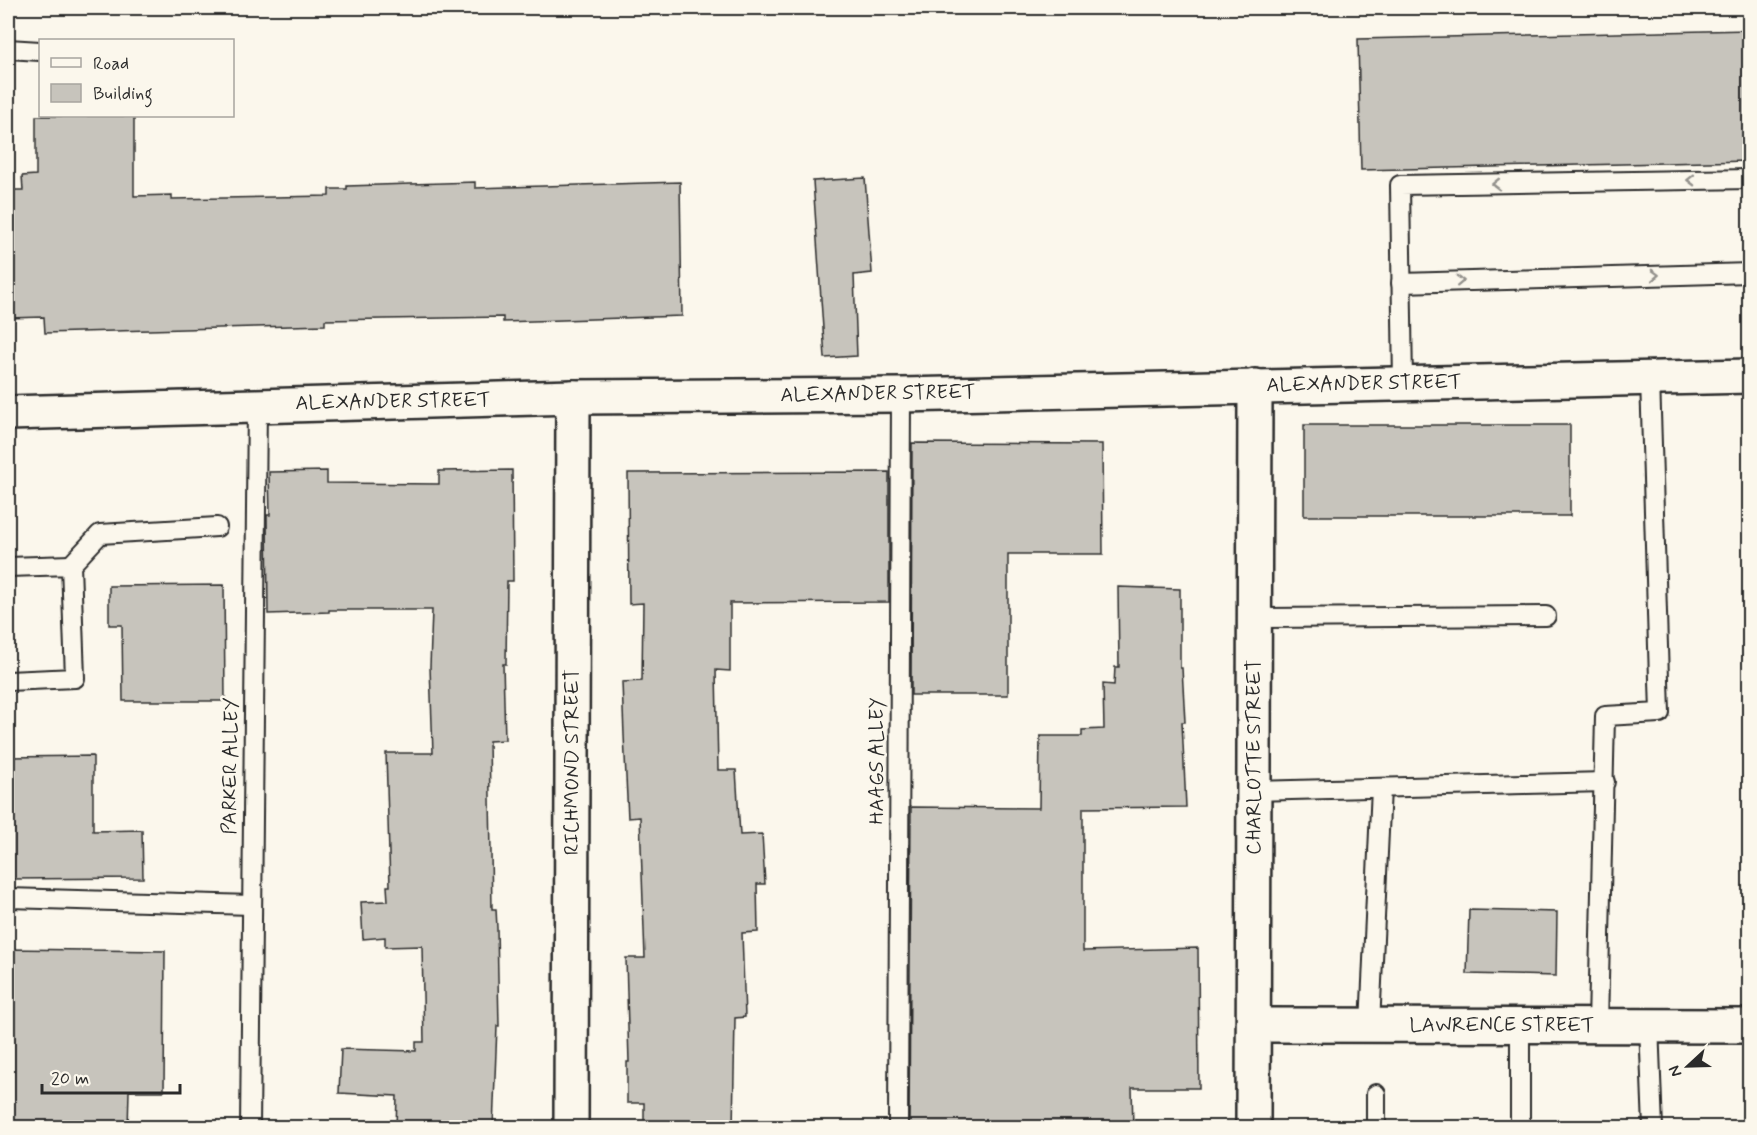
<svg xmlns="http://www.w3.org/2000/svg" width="1757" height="1135" font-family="Mynerve,sans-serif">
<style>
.building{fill:#c7c4bc;stroke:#2b2b2b;stroke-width:1.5}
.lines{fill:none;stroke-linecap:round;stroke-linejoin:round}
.service-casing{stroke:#2b2b2b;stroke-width:22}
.minor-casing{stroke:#2b2b2b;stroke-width:38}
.tertiary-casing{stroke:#2b2b2b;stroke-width:38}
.service{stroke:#fbf7ec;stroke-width:18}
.minor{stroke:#fbf7ec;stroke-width:33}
.tertiary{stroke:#fbf7ec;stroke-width:33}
.oneway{stroke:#93918c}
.labels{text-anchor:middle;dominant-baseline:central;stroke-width:5;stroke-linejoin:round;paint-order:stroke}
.street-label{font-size:20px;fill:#2b2b2b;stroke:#fbf7ec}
</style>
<rect width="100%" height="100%" fill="#fbf7ec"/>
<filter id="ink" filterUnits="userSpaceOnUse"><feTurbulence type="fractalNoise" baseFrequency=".0167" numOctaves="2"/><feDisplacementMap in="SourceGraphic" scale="12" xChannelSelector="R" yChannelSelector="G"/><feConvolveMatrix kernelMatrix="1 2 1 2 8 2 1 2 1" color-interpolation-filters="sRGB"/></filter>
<g filter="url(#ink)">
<!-- building -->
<g class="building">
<path d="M 1749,30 L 1749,161 L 1361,170 L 1358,39 Z"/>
<path d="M 36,116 L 134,116 L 134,196 L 172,195 L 172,199 L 329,196 L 329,189 L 347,189 L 347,186 L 475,182 L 475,188 L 680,182 L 682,316 L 503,322 L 503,317 L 325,320 L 325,325 L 45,333 L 44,317 L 8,318 L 8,274 L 14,274 L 11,190 L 23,190 L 22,176 L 36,175 Z"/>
<path d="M 865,178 L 872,273 L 854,275 L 857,356 L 825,358 L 813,181 Z"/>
<rect x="1304" y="425" width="266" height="91"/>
<path d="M 912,443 L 1102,444 L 1103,554 L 1008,554 L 1008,695 L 911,695 Z"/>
<path d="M 512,470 L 513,581 L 507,581 L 506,664 L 503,664 L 505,740 L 489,741 L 492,909 L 496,909 L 497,928 L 499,1026 L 497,1026 L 493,1128 L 396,1128 L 397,1096 L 339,1093 L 341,1049 L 416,1051 L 416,1042 L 424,1042 L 422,946 L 385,947 L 385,937 L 363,939 L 361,902 L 388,901 L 387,886 L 390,886 L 386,753 L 433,753 L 430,667 L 432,610 L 329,610 L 329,612 L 268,614 L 267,515 L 270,515 L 269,472 L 327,471 L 327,483 L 439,484 L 439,471 Z"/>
<path d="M 889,472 L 889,602 L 730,603 L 730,671 L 716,670 L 718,770 L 736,770 L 740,835 L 762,834 L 765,884 L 757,884 L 758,932 L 742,933 L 745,1017 L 735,1018 L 733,1128 L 644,1128 L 644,1103 L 627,1103 L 627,1062 L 629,1062 L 626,958 L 645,958 L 640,817 L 628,818 L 624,735 L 622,682 L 642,681 L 643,603 L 629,604 L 628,473 Z"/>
<path d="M 224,585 L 225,701 L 123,701 L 122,625 L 109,625 L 109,586 Z"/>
<path d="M 1118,587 L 1180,589 L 1180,668 L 1182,668 L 1185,722 L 1182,722 L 1186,807 L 1083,808 L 1083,951 L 1198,948 L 1199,1088 L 1132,1088 L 1133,1128 L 909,1128 L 911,807 L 1039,808 L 1040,736 L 1082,736 L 1082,730 L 1104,729 L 1103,684 L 1114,685 L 1115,667 L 1119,667 Z"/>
<path d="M 93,756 L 93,831 L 142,830 L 143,878 L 8,879 L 8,757 Z"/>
<path d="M 1469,910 L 1557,912 L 1556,976 L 1467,974 Z"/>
<path d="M 8,949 L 165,951 L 164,1091 L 129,1091 L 128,1128 L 10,1128 L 10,1089 L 8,1089 Z"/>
</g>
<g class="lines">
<defs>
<g id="service">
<path d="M 8,49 L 40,51"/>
<path d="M 1401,283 L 1750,273"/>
<path d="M 1403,383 L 1400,185 L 1750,179"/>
<path d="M 71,565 L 100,534 L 217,527"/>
<path d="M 8,567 L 71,565 L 75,678 L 8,681"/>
<path d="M 1255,618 L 1546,616"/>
<path d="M 1254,791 L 1605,782"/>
<path d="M 8,898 L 252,905"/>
<path d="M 1370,1025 L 1381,788"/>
<path d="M 1520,1025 L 1520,1128"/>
<path d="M 1598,1025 L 1605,716 L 1660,713 L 1650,378"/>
<path d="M 1649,1025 L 1653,1128"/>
<path d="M 1376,1094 L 1376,1128"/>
<path d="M 250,1128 L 257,405"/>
<path d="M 898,1128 L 901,395"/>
</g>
<g id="minor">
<path d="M 1254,1025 L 1750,1026"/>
<path d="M 571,1128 L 573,397"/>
<path d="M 1253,1128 L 1255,386"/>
</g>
<path id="tertiary" d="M 8,413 L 573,397 L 901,395 L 1750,376"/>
</defs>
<!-- service casing -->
<use href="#service" class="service-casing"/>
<!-- minor casing -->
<use href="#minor" class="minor-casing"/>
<!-- tertiary casing -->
<use href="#tertiary" class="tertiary-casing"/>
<!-- service -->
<use href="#service" class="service"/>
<!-- minor -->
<use href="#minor" class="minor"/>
<!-- tertiary -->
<use href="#tertiary" class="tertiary"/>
</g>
<!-- one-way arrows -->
<defs><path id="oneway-chevron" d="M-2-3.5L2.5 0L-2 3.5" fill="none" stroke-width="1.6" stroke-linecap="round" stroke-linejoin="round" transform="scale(1.5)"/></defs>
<g class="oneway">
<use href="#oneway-chevron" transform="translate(1691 180) rotate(179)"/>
<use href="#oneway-chevron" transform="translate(1496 184) rotate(179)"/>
<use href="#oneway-chevron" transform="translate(1655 275) rotate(-2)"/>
<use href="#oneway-chevron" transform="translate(1460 281) rotate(-2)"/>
</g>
</g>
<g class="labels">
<!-- street labels -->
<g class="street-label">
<text transform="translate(1364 384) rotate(-1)">ALEXANDER STREET</text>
<text transform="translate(878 394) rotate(-1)">ALEXANDER STREET</text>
<text transform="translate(393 402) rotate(-1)">ALEXANDER STREET</text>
<text transform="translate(1254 757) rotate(-90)">CHARLOTTE STREET</text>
<text transform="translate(877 761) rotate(-90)">HAAGS ALLEY</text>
<text transform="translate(572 762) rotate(-90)">RICHMOND STREET</text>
<text transform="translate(231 766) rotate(-89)">PARKER ALLEY</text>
<text x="1502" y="1025">LAWRENCE STREET</text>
</g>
</g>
<!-- margin -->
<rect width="1757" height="1135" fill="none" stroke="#fbf7ec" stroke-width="30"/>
<rect x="15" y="15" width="1727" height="1105" fill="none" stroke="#2b2b2b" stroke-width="2" filter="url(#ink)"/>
<!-- legend -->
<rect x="39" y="39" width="195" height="78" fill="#fbf7ec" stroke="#a8a59f" stroke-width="1.5"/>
<rect x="51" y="58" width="30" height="9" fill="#fbf7ec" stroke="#a8a59f" stroke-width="1.5"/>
<text x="93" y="69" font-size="18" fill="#2b2b2b">Road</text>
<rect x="51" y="84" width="30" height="18" fill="#c7c4bc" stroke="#a8a59f" stroke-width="1.5"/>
<text x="93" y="99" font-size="18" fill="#2b2b2b">Building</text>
<!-- north arrow -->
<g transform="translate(1688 1066) rotate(248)" stroke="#fbf7ec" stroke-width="4.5" paint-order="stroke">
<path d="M0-4.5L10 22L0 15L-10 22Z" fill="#2b2b2b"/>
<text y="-9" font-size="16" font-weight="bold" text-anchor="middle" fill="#2b2b2b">N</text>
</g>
<!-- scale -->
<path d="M42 1084v9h138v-9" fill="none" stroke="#2b2b2b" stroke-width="3"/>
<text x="51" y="1084" font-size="18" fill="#2b2b2b" stroke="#fbf7ec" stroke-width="4.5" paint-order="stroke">20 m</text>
</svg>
